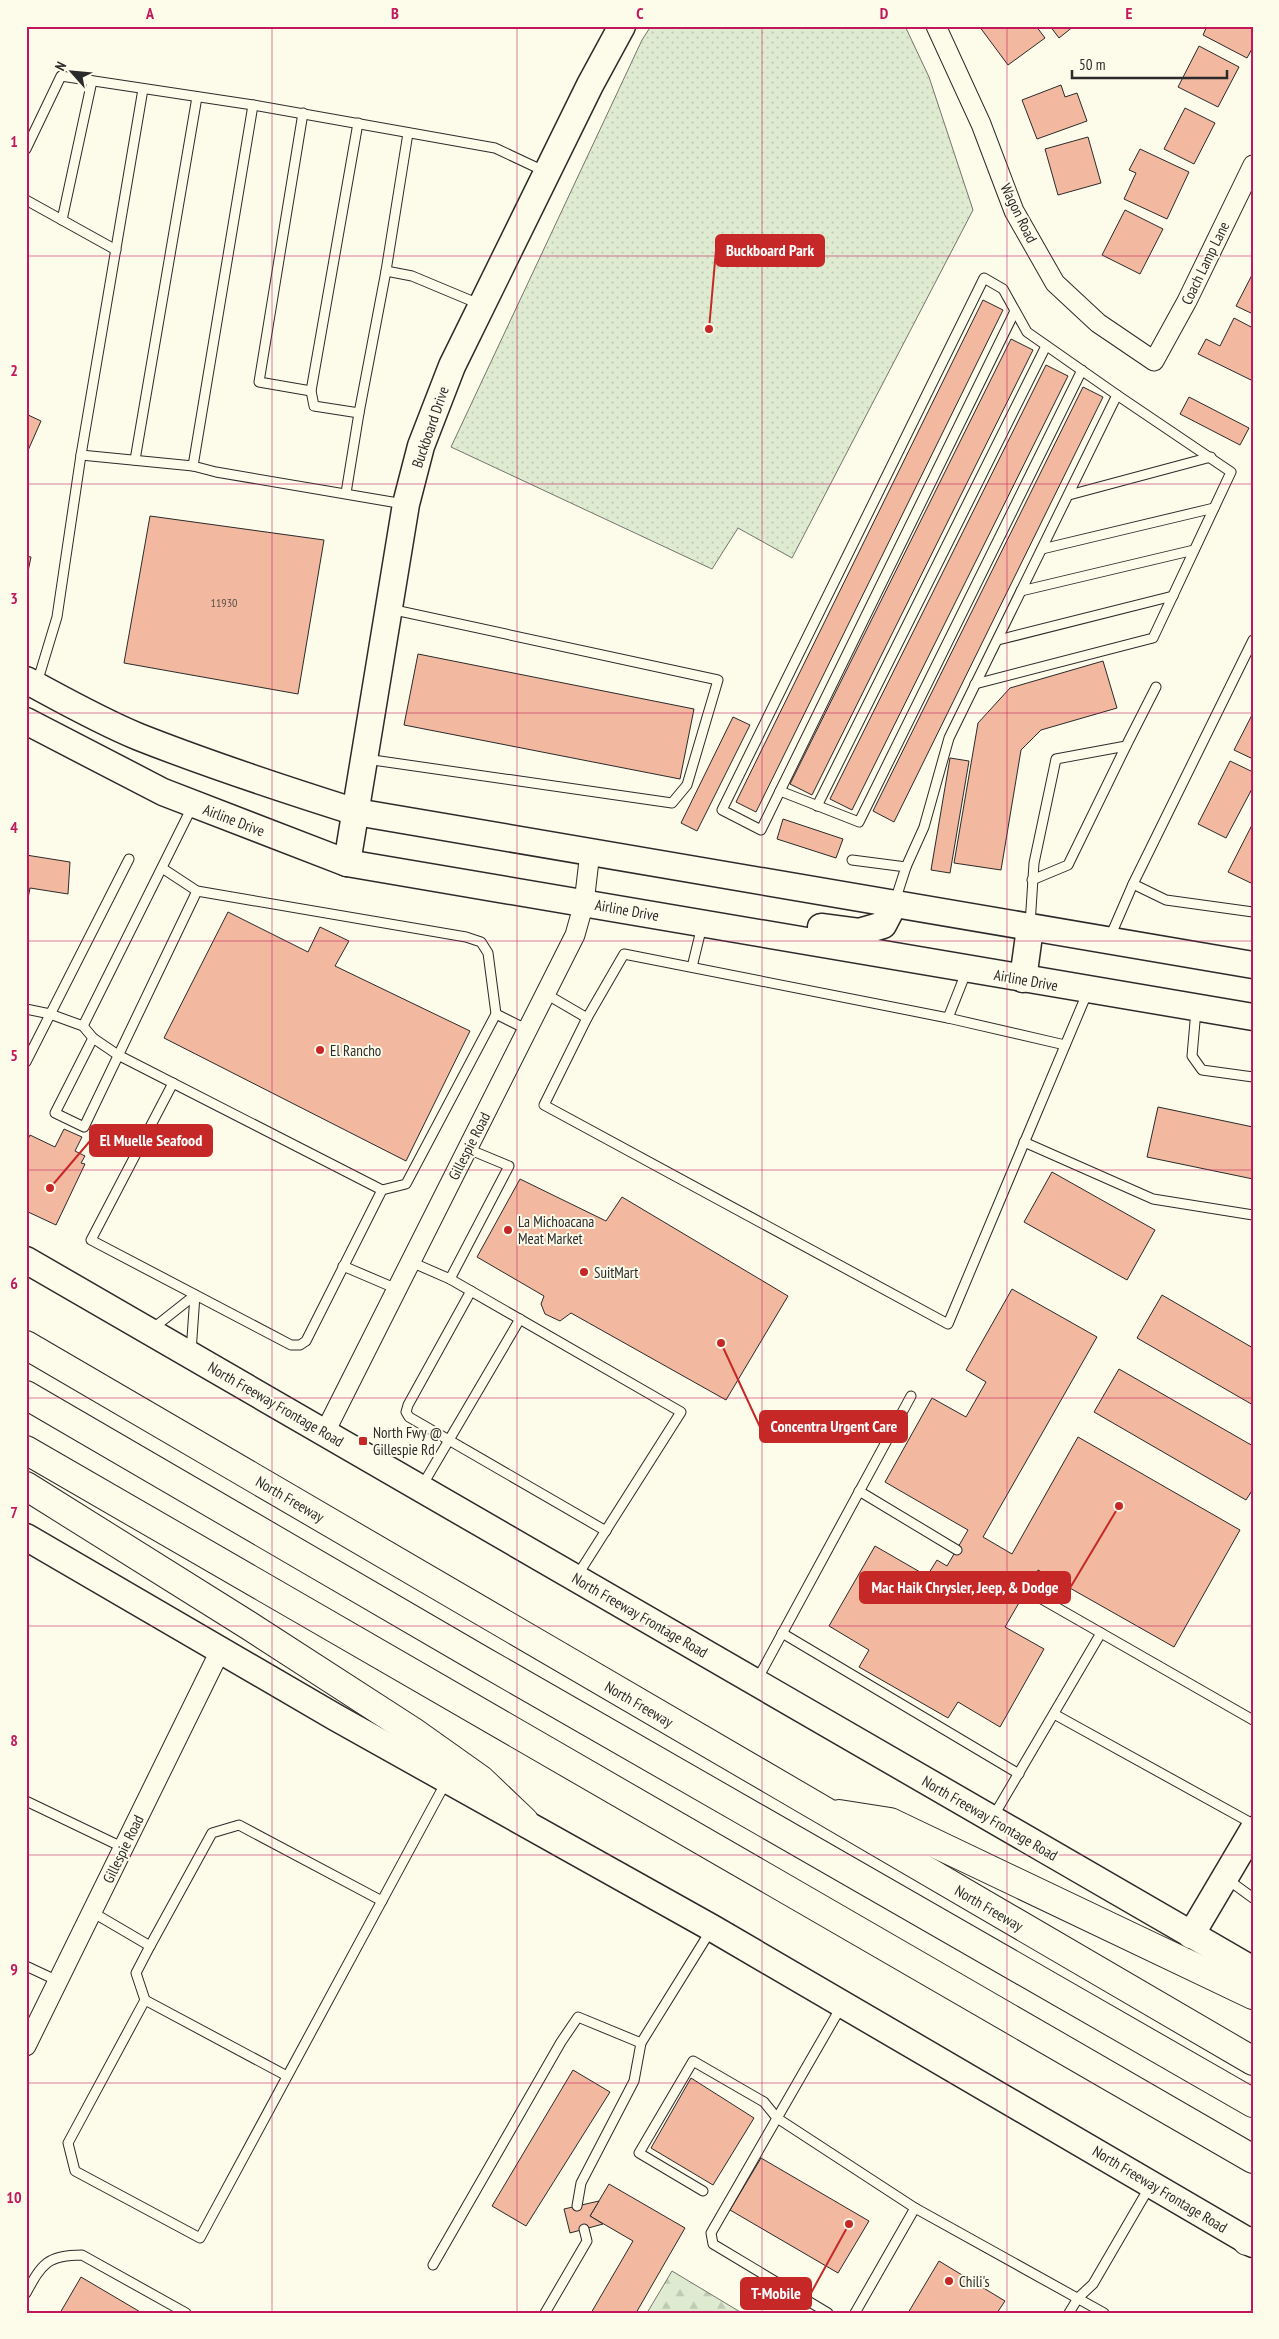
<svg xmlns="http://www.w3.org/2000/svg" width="1279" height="2339" font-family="'PT Sans Narrow',sans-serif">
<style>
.green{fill:url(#green-dots);stroke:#74746e}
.forest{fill:url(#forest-firs);stroke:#74746e}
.building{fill:#f2b8a0;stroke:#2b2b2b}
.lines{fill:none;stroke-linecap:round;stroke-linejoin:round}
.lane-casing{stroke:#2b2b2b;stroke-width:11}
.street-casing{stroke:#2b2b2b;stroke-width:21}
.secondary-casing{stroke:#2b2b2b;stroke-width:29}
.highway-casing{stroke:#2b2b2b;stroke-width:30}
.lane{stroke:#fdfbea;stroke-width:9}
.street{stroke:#fdfbea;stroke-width:19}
.secondary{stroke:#fdfbea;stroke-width:26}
.highway{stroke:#fdfbea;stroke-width:28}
.grid{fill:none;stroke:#c2185b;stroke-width:1;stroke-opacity:0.55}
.poi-dot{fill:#c62828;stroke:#fdfbea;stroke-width:2}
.labels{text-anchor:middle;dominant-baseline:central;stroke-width:4;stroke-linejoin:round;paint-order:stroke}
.number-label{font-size:12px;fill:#5d4e48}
.street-label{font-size:15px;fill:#2b2b2b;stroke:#fdfbea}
.poi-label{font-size:15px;fill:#2b2b2b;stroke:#fdfbea;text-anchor:start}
.leader{fill:none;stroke:#c62828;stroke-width:2}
.callout-dot{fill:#c62828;stroke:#fdfbea;stroke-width:2}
.callout{fill:#c62828;stroke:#c62828;stroke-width:2}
.callout-label{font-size:16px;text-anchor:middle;font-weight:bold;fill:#fff}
.neatline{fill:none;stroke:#c2185b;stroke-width:2}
.grid-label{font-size:16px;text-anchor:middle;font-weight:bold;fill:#c2185b}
</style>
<defs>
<pattern id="green-dots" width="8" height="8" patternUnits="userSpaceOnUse" patternTransform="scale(1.25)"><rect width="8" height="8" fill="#deebd1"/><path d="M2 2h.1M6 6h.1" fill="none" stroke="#bfcab4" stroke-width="1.8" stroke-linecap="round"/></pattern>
<pattern id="forest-firs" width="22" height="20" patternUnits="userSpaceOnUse" patternTransform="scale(1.25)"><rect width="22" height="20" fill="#deebd1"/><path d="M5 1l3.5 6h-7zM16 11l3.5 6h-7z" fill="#bfcab4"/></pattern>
</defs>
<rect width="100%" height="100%" fill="#fdfbea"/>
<!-- green -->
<path class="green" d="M 651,26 L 905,26 L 929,77 L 973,210 L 792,558 L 738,528 L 712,569 L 451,447 L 642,40 Z"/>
<!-- forest -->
<path class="forest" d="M 672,2271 L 742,2313 L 647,2313 Z"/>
<!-- building -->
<g class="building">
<path d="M 979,26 L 1036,26 L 1045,38 L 1008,65 Z"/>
<path d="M 1050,26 L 1074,26 L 1059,38 Z"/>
<path d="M 1207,26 L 1253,26 L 1253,47 L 1247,58 L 1203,35 Z"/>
<path d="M 1199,46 L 1239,67 L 1218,107 L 1178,87 Z"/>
<path d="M 1061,85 L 1065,97 L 1077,93 L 1087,121 L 1037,139 L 1022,100 Z"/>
<path d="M 1185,108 L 1215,123 L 1194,164 L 1164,149 Z"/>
<path d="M 1088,137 L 1101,183 L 1058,195 L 1045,149 Z"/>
<path d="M 1140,149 L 1189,172 L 1167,219 L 1124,199 L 1136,173 L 1129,170 Z"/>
<path d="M 1125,210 L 1163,229 L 1140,274 L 1102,255 Z"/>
<path d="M 1253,273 L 1253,314 L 1236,306 Z"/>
<path d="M 983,300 L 1003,310 L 756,812 L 736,802 Z"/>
<path d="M 1234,318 L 1253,328 L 1253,376 L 1251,380 L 1198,354 L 1206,339 L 1220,346 Z"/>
<path d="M 1011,339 L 1033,350 L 812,795 L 790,784 Z"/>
<path d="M 1046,365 L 1068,376 L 852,810 L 830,799 Z"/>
<path d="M 1083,387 L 1103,397 L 894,822 L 873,811 Z"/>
<path d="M 1189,397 L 1249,428 L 1240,445 L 1180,414 Z"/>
<path d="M 26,414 L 41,421 L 26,455 Z"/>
<path d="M 150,516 L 324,540 L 298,694 L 124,663 Z"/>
<path d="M 26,556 L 31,557 L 26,581 Z"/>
<path d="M 418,654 L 694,709 L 680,779 L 404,725 Z"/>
<path d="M 1103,661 L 1117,708 L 1041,730 L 1021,750 L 1001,870 L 954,863 L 978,723 L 1010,688 Z"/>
<path d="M 1253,713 L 1253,759 L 1234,750 Z"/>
<path d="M 733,717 L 750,725 L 697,831 L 681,823 Z"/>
<path d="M 950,758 L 969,761 L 950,873 L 931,870 Z"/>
<path d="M 1230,761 L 1253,772 L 1253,787 L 1226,838 L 1198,824 Z"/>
<path d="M 783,819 L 843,839 L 836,858 L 777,839 Z"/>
<path d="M 1253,823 L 1253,884 L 1228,872 Z"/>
<path d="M 26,855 L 70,862 L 68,894 L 30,888 L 26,909 Z"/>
<path d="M 228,912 L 308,952 L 320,927 L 349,941 L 335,966 L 470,1031 L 406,1161 L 164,1038 Z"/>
<path d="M 1158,1107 L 1253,1127 L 1253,1179 L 1147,1157 Z"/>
<path d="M 64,1129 L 82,1137 L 75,1151 L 85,1156 L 81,1163 L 85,1164 L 56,1225 L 26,1211 L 26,1143 L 30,1135 L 55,1147 Z"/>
<path d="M 1052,1172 L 1155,1230 L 1127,1280 L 1024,1222 Z"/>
<path d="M 520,1179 L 606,1221 L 622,1197 L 788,1296 L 726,1400 L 571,1313 L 560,1321 L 545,1314 L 541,1304 L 544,1296 L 477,1257 Z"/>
<path d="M 1012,1289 L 1097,1337 L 983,1537 L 1012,1554 L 1078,1437 L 1240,1530 L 1174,1647 L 1038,1570 L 1005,1627 L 1044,1649 L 1000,1727 L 958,1702 L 948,1718 L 859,1667 L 869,1650 L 829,1626 L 875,1546 L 927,1576 L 937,1560 L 947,1566 L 968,1530 L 885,1482 L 932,1398 L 966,1417 L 986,1382 L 966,1370 Z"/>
<path d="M 1162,1295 L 1253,1348 L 1253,1405 L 1137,1338 Z"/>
<path d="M 1119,1369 L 1253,1446 L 1253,1489 L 1246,1500 L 1094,1412 Z"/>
<path d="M 573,2070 L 610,2092 L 526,2226 L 492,2206 Z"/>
<path d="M 691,2078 L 754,2118 L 713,2185 L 651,2148 Z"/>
<path d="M 761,2158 L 869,2221 L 838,2273 L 730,2210 Z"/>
<path d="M 609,2184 L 685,2228 L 636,2313 L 591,2313 L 633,2241 L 590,2216 Z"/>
<path d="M 599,2201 L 590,2216 L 603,2224 L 570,2233 L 564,2209 Z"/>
<path d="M 939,2261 L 1005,2301 L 997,2313 L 908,2313 Z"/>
<path d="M 81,2277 L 142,2313 L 60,2313 Z"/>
</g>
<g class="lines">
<defs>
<g id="lane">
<path d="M 303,113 L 259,382 L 311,391"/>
<path d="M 358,123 L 311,391 L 314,406 L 359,413 L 386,271 L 408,133"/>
<path d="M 26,149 L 61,76 L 253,105 L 495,148 L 544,171"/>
<path d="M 26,200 L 116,250"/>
<path d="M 62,220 L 92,81"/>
<path d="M 386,271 L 412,276 L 479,304"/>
<path d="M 81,455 L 193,466 L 216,472 L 404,504"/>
<path d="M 135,460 L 197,97"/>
<path d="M 193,466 L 253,105"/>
<path d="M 346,493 L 359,413"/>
<path d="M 1069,495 L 1211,457"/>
<path d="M 1042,549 L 1214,508"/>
<path d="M 1021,591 L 1194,550"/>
<path d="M 998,640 L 1173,596"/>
<path d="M 37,683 L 57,617 L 81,455 L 143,89"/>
<path d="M 975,684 L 1153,638 L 1231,472 L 1117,395"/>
<path d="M 366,759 L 672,803 L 687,785 L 718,680 L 390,609"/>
<path d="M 780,791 L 1015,311"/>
<path d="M 817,806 L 1046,346"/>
<path d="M 852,860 L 906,867 L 895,901"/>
<path d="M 906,867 L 924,827 L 949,738 L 1117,395 L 1027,332 L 1003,289 L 984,278 L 722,810 L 761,830 L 780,791 L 859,822 L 1082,370"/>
<path d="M 162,868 L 197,891 L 466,937 L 481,942 L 488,953 L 496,1014 L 406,1184 L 382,1190 L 306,1341 L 300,1345 L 291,1345 L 91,1240 L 173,1083"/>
<path d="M 1032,880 L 1068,865 L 1126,746"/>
<path d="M 1133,884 L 1166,900 L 1253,912"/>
<path d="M 1030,925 L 1034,863 L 1056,759 L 1126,746 L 1156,687"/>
<path d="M 1110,937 L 1133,884 L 1253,640"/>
<path d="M 692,967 L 702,926"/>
<path d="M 546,994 L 587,1018 L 544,1105 L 948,1324 L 1088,991"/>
<path d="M 26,1009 L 50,1014 L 83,1026 L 93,1038 L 118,1055 L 382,1190"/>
<path d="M 1196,1010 L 1192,1056 L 1202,1070 L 1253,1077"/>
<path d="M 496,1014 L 528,1030"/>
<path d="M 587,1018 L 624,954 L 948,1018 L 967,970"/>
<path d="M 948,1018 L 1065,1045"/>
<path d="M 83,1026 L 192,807"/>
<path d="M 93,1038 L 55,1113 L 84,1127 L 197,891"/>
<path d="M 26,1062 L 129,859"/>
<path d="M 1024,1142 L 1153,1199 L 1253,1215"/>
<path d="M 411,1262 L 450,1279 L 509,1166 L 468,1149"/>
<path d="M 343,1266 L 397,1289"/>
<path d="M 450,1279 L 681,1412 L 577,1576"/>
<path d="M 471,1291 L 408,1405 L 406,1412 L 409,1417 L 606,1531"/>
<path d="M 152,1329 L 195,1295"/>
<path d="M 191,1352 L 195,1295"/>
<path d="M 422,1486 L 520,1319"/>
<path d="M 859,1491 L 957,1550"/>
<path d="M 1026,1590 L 1253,1720"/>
<path d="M 782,1633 L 1019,1774"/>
<path d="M 757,1680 L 911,1396"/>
<path d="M 1054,1714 L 1253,1824"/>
<path d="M 26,1801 L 124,1848"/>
<path d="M 993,1817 L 1101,1633"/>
<path d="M 1227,1879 L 1253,1898"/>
<path d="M 92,1912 L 150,1946 L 136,1973 L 145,2000 L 68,2143 L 75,2171 L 200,2238 L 446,1782"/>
<path d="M 150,1946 L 212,1833 L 239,1825 L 382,1901"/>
<path d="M 26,1966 L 58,1981"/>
<path d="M 145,2000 L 287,2076"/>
<path d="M 703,2191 L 639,2153 L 693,2061 L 764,2102 L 777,2118 L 915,2208 L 1104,2313"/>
<path d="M 577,2206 L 581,2183 L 634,2081 L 641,2043"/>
<path d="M 433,2265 L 561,2042 L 578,2017 L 641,2043 L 711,1930"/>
<path d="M 26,2293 C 42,2264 47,2255 82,2255 L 186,2313"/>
<path d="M 545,2313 L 587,2241 L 584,2229"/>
<path d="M 828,2313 L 713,2244 L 711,2233 L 841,2007"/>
<path d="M 855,2313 L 915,2208"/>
<path d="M 1069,2313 L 1078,2298 L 1093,2284 L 1150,2186"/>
</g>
<g id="street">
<path d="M 936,26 L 981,124 L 1014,211 L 1055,283 L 1098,323 L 1154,361 L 1187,301 L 1253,165"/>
<path d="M 325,1432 L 575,935 L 584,903 L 590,852"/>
<path d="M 26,2046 L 220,1651"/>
</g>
<g id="secondary">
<path d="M 26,680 C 63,700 100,721 139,737 C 210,765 283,789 356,812 L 1253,965"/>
<path d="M 26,721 L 163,792 L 347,863 L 1253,1017"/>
<path d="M 347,863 L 406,504 L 421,446 L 452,366 L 590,85 L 622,26"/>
<path d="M 821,927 L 859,932 L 883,925 L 894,904"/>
<path d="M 1023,979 L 1030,928"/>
<path d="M 26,1260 L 1253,1970"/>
<path d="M 26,1537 L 335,1717 L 712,1928 L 1253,2244"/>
<path d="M 1191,1935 L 1253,1830"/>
</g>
<g id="highway">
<path d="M 26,1345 L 1253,2061"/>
<path d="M 26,1395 L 483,1661 L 1253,2103"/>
<path d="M 26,1450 L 1253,2159"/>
<path d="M 26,1486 L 248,1625 L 412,1731 L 481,1780 L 524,1821"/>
<path d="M 839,1814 L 890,1822 L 1253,1995"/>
<path d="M 1247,2241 L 1253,2242"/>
</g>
</defs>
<!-- lane casing -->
<use href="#lane" class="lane-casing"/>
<!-- street casing -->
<use href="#street" class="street-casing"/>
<!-- secondary casing -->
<use href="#secondary" class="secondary-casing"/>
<!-- highway casing -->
<use href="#highway" class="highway-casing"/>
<!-- lane -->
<use href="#lane" class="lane"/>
<!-- street -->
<use href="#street" class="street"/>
<!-- secondary -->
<use href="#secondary" class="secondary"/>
<!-- highway -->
<use href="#highway" class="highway"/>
</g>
<!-- grid -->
<path class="grid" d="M 272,26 L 272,2313M 517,26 L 517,2313M 762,26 L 762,2313M 1007,26 L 1007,2313M 26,256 L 1253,256M 26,484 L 1253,484M 26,713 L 1253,713M 26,941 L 1253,941M 26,1170 L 1253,1170M 26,1398 L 1253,1398M 26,1626 L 1253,1626M 26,1855 L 1253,1855M 26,2083 L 1253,2083"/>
<!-- markers -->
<g class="poi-dot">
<circle cx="320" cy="1050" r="5"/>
<circle cx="508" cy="1230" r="5"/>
<circle cx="584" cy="1272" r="5"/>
<rect x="358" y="1436" width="10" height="10" rx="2.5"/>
<circle cx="949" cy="2281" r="5"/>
</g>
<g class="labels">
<!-- number labels -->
<g class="number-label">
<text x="224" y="602">11930</text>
</g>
<!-- street labels -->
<g class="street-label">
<text transform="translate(1019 213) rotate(64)">Wagon Road</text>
<text transform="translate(1205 263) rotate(-64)">Coach Lamp Lane</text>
<text transform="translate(430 427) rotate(-71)">Buckboard Drive</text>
<text transform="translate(234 820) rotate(21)">Airline Drive</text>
<text transform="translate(627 910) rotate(10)">Airline Drive</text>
<text transform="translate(1026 980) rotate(10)">Airline Drive</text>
<text transform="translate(469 1146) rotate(-63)">Gillespie Road</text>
<text transform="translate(276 1404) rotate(30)">North Freeway Frontage Road</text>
<text transform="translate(290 1499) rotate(30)">North Freeway</text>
<text transform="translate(640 1615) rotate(30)">North Freeway Frontage Road</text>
<text transform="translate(639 1704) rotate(30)">North Freeway</text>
<text transform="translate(990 1818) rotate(30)">North Freeway Frontage Road</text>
<text transform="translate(123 1849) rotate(-64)">Gillespie Road</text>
<text transform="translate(989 1908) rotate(30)">North Freeway</text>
<text transform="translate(1160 2189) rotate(31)">North Freeway Frontage Road</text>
</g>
<!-- poi labels -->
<g class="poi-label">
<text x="330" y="1050">El Rancho</text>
<text x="518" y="1221">La Michoacana<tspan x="518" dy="17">Meat Market</tspan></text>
<text x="594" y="1272">SuitMart</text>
<text x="373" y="1432">North Fwy @<tspan x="373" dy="17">Gillespie Rd</tspan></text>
<text x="959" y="2281">Chili's</text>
</g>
</g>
<!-- callouts -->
<path class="leader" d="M709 329L716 250M50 1188L90 1141M721 1343L760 1427M1119 1506L1070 1588M849 2224L811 2293"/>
<g class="callout-dot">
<circle cx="709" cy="329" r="5"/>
<circle cx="50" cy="1188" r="5"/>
<circle cx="721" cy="1343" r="5"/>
<circle cx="1119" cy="1506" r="5"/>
<circle cx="849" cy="2224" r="5"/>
</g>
<g class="callout">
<rect x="716" y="235" width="108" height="31" rx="5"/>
<rect x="90" y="1125" width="122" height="31" rx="5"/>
<rect x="760" y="1411" width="147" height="31" rx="5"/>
<rect x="860" y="1572" width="210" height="31" rx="5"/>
<rect x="741" y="2278" width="70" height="31" rx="5"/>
</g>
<g class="callout-label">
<text x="770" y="256">Buckboard Park</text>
<text x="151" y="1146">El Muelle Seafood</text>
<text x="834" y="1432">Concentra Urgent Care</text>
<text x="965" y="1593">Mac Haik Chrysler, Jeep, &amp; Dodge</text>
<text x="776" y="2299">T-Mobile</text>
</g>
<!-- border -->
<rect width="1279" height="2339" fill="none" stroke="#fdfbea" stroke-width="55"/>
<!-- north arrow -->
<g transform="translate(72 72) rotate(297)" stroke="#fdfbea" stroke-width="4" paint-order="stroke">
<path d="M0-4L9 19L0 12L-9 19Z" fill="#2b2b2b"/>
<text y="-8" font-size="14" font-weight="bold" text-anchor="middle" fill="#2b2b2b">N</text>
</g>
<!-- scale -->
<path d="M1072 70v8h155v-8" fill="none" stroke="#2b2b2b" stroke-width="2.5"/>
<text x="1079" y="70" font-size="15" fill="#2b2b2b" stroke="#fdfbea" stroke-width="4" paint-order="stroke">50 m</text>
<rect x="28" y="28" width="1224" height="2284" class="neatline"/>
<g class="grid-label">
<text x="150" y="19">A</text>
<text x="395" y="19">B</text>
<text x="640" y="19">C</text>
<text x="884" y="19">D</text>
<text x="1129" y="19">E</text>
<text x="14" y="147">1</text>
<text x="14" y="376">2</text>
<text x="14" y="604">3</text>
<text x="14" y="833">4</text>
<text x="14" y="1061">5</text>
<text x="14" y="1289">6</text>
<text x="14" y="1518">7</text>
<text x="14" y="1746">8</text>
<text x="14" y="1975">9</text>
<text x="14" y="2203">10</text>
</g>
</svg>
